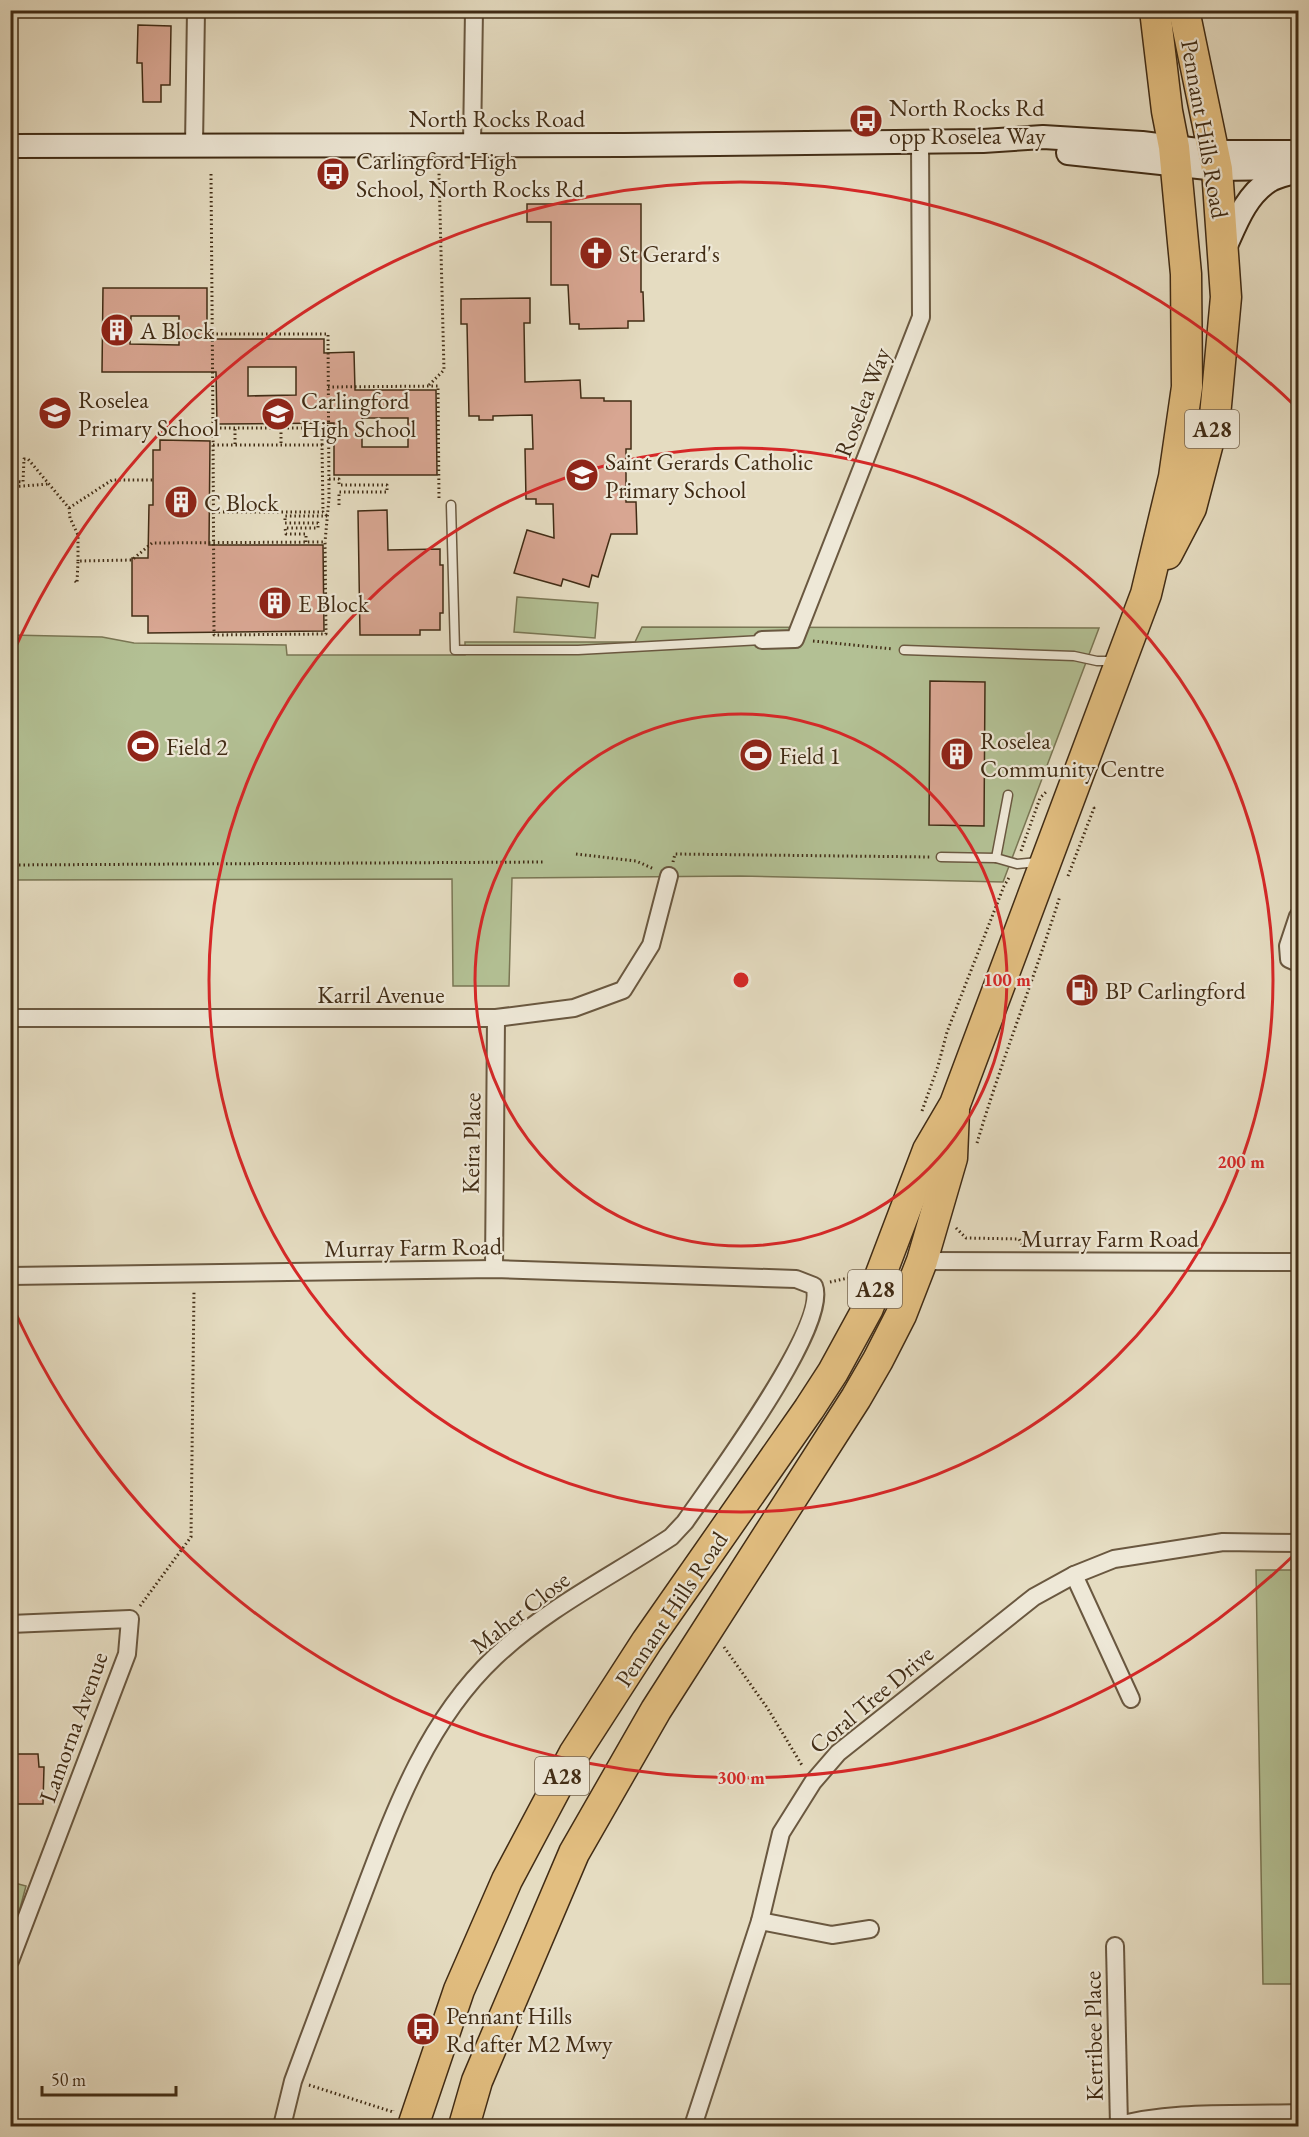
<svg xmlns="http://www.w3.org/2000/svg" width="1309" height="2137" font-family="'EB Garamond',serif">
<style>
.green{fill:#b3c094;stroke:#7a7654;stroke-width:1.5}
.building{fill:#d8a692;stroke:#412c15;stroke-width:1.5;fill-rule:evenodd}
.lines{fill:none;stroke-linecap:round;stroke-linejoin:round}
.lane-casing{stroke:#6a5840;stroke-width:11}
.street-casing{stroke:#6a5840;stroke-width:20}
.secondary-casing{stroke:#412c15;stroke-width:26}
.highway-casing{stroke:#412c15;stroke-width:33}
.path{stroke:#412c15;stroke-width:3;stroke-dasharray:1.5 3;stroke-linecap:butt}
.lane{stroke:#eee8d7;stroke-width:8}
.street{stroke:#eee8d7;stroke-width:16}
.secondary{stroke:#eee8d7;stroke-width:22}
.highway{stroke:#e2be80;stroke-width:30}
.ring{fill:none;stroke:#d62828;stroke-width:3}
.labels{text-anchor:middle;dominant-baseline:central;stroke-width:4.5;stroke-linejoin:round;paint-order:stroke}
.shield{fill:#eee8d7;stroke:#75644f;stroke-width:1.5}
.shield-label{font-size:22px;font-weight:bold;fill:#412c15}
.poi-label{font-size:24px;fill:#412c15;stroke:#eee8d7;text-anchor:start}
.street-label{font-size:24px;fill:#412c15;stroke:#eee8d7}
.centre{fill:#d62828;stroke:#eee8d7;stroke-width:3}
.ring-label{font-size:18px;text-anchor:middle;font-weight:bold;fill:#d62828;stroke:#eee8d7;stroke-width:4.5;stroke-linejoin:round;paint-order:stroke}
</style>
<rect width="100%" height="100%" fill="#e5dcc1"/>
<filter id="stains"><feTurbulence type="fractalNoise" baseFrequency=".00333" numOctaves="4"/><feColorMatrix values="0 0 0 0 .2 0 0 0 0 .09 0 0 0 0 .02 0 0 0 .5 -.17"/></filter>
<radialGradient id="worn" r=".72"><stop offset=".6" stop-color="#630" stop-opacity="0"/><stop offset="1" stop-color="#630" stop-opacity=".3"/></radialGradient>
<!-- green -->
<g class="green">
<path d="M 517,597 L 598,603 L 595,638 L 514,632 Z"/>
<path d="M 642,627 L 1099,628 L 1003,882 L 740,876 L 512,878 L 509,986 L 453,986 L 452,879 L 11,880 L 11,635 L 102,637 L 134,643 L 286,645 L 287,655 L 465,655 L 465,642 L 635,642 Z"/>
<path d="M 1256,1570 L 1298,1570 L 1298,1984 L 1263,1984 Z"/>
<path d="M 11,1882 L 26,1886 L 11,1942 Z"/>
</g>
<!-- building -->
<g class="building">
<path d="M 138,25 L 171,26 L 170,85 L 161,85 L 161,102 L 143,102 L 142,63 L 137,63 Z"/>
<path d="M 527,204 L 641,204 L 641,292 L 643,292 L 644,321 L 628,321 L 628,328 L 579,329 L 579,324 L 570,324 L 568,285 L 551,285 L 551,222 L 527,222 Z"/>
<path d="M 103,288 L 207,288 L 207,339 L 324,339 L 324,353 L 354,352 L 355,390 L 436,390 L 437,475 L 334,475 L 334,423 L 217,424 L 216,372 L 102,372 ZM 131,316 L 179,316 L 179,345 L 130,344 ZM 248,367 L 296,367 L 296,395 L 248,396 ZM 362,418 L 408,418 L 408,447 L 362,447 Z"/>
<path d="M 530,298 L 530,323 L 524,323 L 525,382 L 580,380 L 581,398 L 604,398 L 604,401 L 631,401 L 631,449 L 626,449 L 626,502 L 636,502 L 637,534 L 611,534 L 598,577 L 592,575 L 589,587 L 563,579 L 561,586 L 514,573 L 527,530 L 554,538 L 553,504 L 536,504 L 536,499 L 526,499 L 525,449 L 533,449 L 532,415 L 493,416 L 493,420 L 479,420 L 479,416 L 469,416 L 467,324 L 461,324 L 461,299 Z"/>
<path d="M 160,440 L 210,441 L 209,545 L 323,545 L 324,631 L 148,633 L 148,616 L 132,616 L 132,558 L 148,558 L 149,505 L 153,505 L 153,450 L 160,450 Z"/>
<path d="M 387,510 L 388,550 L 440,549 L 440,565 L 443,565 L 443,613 L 440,613 L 440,630 L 420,630 L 420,635 L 360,635 L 358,511 Z"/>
<path d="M 930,681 L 985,682 L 984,826 L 929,825 Z"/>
<path d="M 15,1754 L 38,1754 L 39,1767 L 44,1767 L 43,1804 L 10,1804 L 10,1776 L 16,1777 Z"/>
</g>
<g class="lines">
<defs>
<g id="lane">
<path d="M 451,505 L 455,650 L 578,650 L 762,640"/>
<path d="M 904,650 L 1074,656 L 1097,661 L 1115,661"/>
<path d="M 941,857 L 996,858 L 1017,864 L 1038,862"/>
<path d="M 996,858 L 1008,795"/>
</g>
<g id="street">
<path d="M 194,145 L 196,10"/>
<path d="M 472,145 L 474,10"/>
<path d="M 762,640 L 795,639 L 921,317 L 920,141"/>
<path d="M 1298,916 L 1288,946 L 1289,959 L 1298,963"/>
<path d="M 10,1018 L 496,1018 L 574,1008 L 623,990 L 651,945 L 669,876"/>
<path d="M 922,1261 L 1298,1262"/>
<path d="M 494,1269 L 496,1018"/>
<path d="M 10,1276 L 494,1269 L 796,1279 L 814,1286 C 830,1325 711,1484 685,1522 L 671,1537 C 612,1576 547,1608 495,1657 C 425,1723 393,1815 360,1902 C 338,1961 315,2021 293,2081 L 282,2126"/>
<path d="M 1074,1575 L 1131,1699"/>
<path d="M 10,1624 L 130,1619 L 127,1654 L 10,1961"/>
<path d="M 760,1921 L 832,1935 L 870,1929"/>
<path d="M 1115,1946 L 1119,2126"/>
<path d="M 693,2126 L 760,1921 L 781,1833 L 813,1782 L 838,1753 L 1034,1597 L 1074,1575 L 1114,1559 L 1223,1542 L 1298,1543"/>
<path d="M 1116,2126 C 1170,2110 1241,2115 1298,2113"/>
</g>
<g id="secondary">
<path d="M 10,146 L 624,145 L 983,141 L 1043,137 L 1142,143 L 1214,152 L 1298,152"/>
<path d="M 1068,153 L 1217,169 L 1298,168"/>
<path d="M 1224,250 C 1235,226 1245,196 1269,181 C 1275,177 1284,175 1291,173"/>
</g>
<g id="highway">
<path d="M 1167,554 L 1191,508 L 1215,416 L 1226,297 L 1217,169 L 1184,10"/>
<path d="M 413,2126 L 459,1990 L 507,1880 L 574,1754 L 647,1641 L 809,1409 L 833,1372 L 868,1308 L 928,1150 L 955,1104 L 1146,594 L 1174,477 L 1187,387 L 1186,274 L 1174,147 L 1167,111 L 1155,10"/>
<path d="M 464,2126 L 477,2081 L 574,1853 L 656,1710 L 856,1398 L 878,1360 L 901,1315 L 922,1261 L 952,1158 L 954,1110"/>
</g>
</defs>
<!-- lane casing -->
<use href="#lane" class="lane-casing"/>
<!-- street casing -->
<use href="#street" class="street-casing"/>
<!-- secondary casing -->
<use href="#secondary" class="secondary-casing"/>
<!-- highway casing -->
<use href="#highway" class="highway-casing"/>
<!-- path -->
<g class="path">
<path d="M 211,174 L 213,428 L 329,428"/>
<path d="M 212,334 L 328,334 L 329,498 L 325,542"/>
<path d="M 429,385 L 444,370 L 439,173"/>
<path d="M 328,387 L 438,386 L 439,500"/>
<path d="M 281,428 L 281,445"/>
<path d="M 235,444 L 235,428"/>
<path d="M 213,445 L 322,445 L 323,512"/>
<path d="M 322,445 L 322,428"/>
<path d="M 329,479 L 339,479 L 339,485 L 387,485 L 387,492 L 339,492 L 339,508"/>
<path d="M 10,481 L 23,482 L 24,459 L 28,459 L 69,508 L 70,518 L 78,535 L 78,561"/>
<path d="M 10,487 L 49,484"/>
<path d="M 69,508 L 112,480 L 153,480"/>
<path d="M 214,512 L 323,512 L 327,516"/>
<path d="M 306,542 L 306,534 L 286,534 L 285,528 L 318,528 L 318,523 L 285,523 L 285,516 L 327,516"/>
<path d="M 75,581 L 77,583 L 78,561 L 132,560 L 152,543 L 325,542 L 326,634 L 214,635 L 213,428"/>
<path d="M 813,641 L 893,649"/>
<path d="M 1021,851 L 1040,798 L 1046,792"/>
<path d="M 576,854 L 636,861 L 654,869"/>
<path d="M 673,862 L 675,854 L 930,857"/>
<path d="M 10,865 L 545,862"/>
<path d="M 1068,876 L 1094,808 L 1092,807"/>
<path d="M 922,1111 L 938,1066 L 947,1032 L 1004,886 L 1010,876"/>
<path d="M 977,1143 C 1002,1059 1034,979 1060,896"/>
<path d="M 956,1228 L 966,1238 L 1019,1239 L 1023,1246"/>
<path d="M 830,1282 L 853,1277"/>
<path d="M 140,1606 L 191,1537 L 194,1291"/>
<path d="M 724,1647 L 768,1709 L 803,1767"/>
<path d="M 309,2085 L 393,2112 L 393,2110"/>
</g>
<!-- lane -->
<use href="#lane" class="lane"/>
<!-- street -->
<use href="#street" class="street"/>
<!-- secondary -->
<use href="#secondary" class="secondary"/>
<!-- highway -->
<use href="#highway" class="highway"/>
</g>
<!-- distance rings -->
<g class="ring">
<circle cx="741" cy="980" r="266"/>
<circle cx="741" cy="980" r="532"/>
<path d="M1295 1554A798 798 0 0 1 12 1305M12 655A798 798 0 0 1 1295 406"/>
</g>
<!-- icons -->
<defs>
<symbol id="bus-disc" viewBox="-11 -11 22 22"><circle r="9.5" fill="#8f2418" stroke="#eee8d7"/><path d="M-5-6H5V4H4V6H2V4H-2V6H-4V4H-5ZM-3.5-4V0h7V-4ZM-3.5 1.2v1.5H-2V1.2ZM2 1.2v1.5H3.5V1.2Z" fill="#fff"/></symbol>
<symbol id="church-disc" viewBox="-11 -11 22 22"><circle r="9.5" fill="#8f2418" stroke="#eee8d7"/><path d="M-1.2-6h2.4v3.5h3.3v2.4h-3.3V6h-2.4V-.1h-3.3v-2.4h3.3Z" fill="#fff"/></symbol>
<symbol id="building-disc" viewBox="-11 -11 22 22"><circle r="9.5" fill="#8f2418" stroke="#eee8d7"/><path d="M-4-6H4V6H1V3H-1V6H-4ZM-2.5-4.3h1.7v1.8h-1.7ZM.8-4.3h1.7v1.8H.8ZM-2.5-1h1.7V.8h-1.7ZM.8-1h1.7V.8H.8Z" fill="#fff"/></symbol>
<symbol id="school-disc" viewBox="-11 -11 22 22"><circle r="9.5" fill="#8f2418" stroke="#eee8d7"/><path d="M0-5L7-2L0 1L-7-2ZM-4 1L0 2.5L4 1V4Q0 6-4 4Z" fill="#fff"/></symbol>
<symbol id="stadium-disc" viewBox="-11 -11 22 22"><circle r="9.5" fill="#8f2418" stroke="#eee8d7"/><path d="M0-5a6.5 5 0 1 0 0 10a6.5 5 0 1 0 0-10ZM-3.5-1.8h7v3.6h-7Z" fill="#fff"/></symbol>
<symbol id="fuel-disc" viewBox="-11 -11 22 22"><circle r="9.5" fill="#8f2418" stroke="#eee8d7"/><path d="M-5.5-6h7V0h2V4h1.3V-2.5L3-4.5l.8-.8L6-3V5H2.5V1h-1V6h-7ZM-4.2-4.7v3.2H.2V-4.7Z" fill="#fff"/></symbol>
</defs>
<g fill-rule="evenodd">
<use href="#bus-disc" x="847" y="102" width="38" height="38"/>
<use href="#bus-disc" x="314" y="155" width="38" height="38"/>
<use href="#church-disc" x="577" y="234" width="38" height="38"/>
<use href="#building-disc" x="98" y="311" width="38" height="38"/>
<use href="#school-disc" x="36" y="394" width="38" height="38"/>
<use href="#school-disc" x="259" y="395" width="38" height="38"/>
<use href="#school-disc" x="563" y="456" width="38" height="38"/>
<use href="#building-disc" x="162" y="483" width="38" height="38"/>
<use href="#building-disc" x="256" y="584" width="38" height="38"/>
<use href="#stadium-disc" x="124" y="727" width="38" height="38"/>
<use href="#building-disc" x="938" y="735" width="38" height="38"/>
<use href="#stadium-disc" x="737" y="736" width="38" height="38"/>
<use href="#fuel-disc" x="1063" y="971" width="38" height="38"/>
<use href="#bus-disc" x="404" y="2010" width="38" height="38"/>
</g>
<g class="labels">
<!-- shield labels -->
<g class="shield">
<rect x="1185" y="410" width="54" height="38" rx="4.5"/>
<rect x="848" y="1270" width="54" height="38" rx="4.5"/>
<rect x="535" y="1757" width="54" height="38" rx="4.5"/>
</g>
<g class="shield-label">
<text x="1212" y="429">A28</text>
<text x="875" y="1289">A28</text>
<text x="562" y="1776">A28</text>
</g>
<!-- poi labels -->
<g class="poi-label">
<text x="889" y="107">North Rocks Rd<tspan x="889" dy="28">opp Roselea Way</tspan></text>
<text x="356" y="160">Carlingford High<tspan x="356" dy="28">School, North Rocks Rd</tspan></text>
<text x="619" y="253">St Gerard's</text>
<text x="140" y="330">A Block</text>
<text x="78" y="399">Roselea<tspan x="78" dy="28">Primary School</tspan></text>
<text x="301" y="400">Carlingford<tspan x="301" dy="28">High School</tspan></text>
<text x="605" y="461">Saint Gerards Catholic<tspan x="605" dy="28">Primary School</tspan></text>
<text x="204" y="502">C Block</text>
<text x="298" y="603">E Block</text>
<text x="980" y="740">Roselea<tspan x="980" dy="28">Community Centre</tspan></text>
<text x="166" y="746">Field 2</text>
<text x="779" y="755">Field 1</text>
<text x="1105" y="990">BP Carlingford</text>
<text x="446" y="2015">Pennant Hills<tspan x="446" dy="28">Rd after M2 Mwy</tspan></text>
</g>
<!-- street labels -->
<g class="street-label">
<text x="497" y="118">North Rocks Road</text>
<text transform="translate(1205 129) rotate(80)">Pennant Hills Road</text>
<text transform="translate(862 402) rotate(-69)">Roselea Way</text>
<text x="381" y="994">Karril Avenue</text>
<text transform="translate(471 1143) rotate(-89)">Keira Place</text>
<text x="1110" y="1238">Murray Farm Road</text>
<text transform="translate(413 1247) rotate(-1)">Murray Farm Road</text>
<text transform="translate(671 1609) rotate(-56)">Pennant Hills Road</text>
<text transform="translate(520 1612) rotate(-38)">Maher Close</text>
<text transform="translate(871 1699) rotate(-40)">Coral Tree Drive</text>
<text transform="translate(73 1727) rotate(-70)">Lamorna Avenue</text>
<text transform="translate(1093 2036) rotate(-91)">Kerribee Place</text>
</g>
</g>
<circle cx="741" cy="980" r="9" class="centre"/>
<g class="ring-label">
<text x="1007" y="986">100 m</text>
<text x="1241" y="1168">200 m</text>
<text x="741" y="1784">300 m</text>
</g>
<!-- margin -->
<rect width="1309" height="2137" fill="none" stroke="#e5dcc1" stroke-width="36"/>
<rect x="12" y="12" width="1285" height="2113" fill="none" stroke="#412c15" stroke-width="3"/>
<rect x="18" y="18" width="1273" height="2101" fill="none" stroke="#412c15" stroke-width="1.5"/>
<!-- scale -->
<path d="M42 2086v9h134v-9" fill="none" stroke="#412c15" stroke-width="3"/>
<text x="51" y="2086" font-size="18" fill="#412c15" stroke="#eee8d7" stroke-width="4.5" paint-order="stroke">50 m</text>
<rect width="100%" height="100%" filter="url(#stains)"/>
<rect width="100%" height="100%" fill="url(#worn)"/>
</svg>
